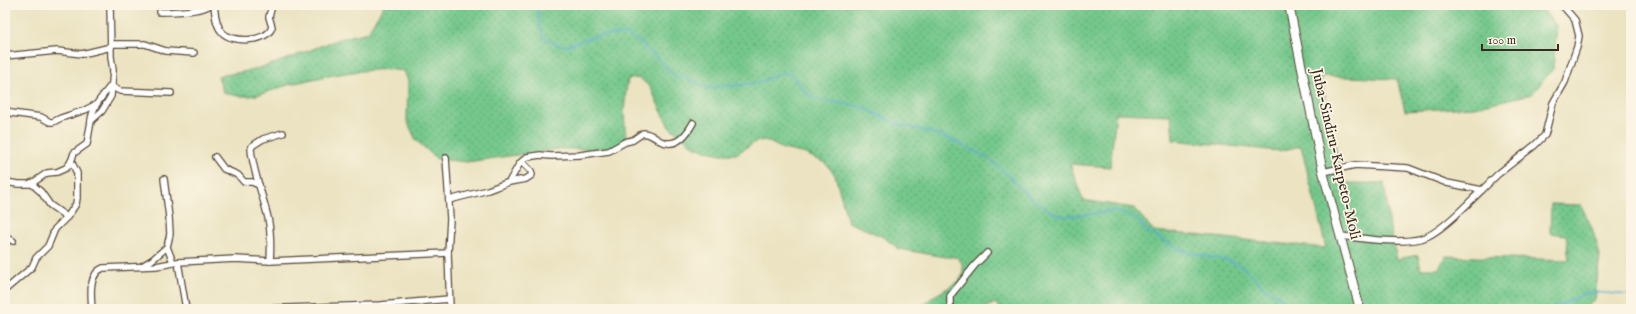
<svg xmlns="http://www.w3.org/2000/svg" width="1636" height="314" font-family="'IM FELL English',serif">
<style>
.grass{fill:url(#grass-dots);stroke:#587955;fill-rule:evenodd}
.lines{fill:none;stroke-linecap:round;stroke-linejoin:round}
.stream{stroke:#53aacf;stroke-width:1.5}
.street-casing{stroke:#554636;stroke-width:8}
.secondary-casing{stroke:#554636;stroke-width:10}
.street{stroke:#fff;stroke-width:5.5}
.secondary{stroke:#fff;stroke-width:8}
.labels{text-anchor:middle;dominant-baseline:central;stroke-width:3.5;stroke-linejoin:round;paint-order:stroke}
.street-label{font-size:15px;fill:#3b2a1e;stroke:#fcf5e5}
</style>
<defs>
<pattern id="grass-dots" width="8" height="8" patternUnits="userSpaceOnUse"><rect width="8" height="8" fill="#75c88c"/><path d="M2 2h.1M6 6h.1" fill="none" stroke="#61a372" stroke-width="1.8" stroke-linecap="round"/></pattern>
</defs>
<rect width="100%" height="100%" fill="#fcf5e5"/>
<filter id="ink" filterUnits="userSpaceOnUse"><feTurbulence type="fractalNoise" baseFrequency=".025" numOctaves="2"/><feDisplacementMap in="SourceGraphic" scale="8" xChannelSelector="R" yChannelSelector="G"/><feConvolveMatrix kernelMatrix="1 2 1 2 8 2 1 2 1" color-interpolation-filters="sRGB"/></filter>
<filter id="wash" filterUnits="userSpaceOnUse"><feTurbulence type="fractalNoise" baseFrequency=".012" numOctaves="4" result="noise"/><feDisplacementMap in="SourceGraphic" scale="16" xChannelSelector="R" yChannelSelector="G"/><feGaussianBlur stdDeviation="0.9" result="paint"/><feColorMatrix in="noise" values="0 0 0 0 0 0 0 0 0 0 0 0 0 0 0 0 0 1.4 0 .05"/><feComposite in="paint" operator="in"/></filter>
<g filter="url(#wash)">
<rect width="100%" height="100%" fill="#ebe3c1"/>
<!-- grass -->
<path class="grass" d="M 384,5 L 1539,5 L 1557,27 L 1553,69 L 1532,94 L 1474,107 L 1405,111 L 1397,79 L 1321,76 L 1343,183 L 1384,183 L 1390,227 L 1397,259 L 1418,255 L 1421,269 L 1438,269 L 1446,256 L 1569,260 L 1566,235 L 1550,233 L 1551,204 L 1581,205 L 1592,228 L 1600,255 L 1595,299 L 1585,309 L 999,309 L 996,303 L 984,308 L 919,309 L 934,296 L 958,282 L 963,274 L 962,263 L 956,257 L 945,257 L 899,249 L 883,237 L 848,222 L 835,175 L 825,163 L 806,154 L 783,149 L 765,140 L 755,142 L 736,154 L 720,154 L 697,148 L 669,127 L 650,87 L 640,78 L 628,79 C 624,101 623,120 627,141 L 617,149 L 560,149 L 467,162 L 437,159 L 416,140 L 407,121 L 408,81 L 404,71 C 372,66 326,76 295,83 C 277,87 260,98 241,96 C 235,96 229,94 223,92 L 218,76 L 248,71 L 276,63 L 339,39 L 368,32 ZM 1116,113 L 1171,115 L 1173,140 L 1279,151 L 1301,146 L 1326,248 L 1154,231 L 1134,208 L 1083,200 L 1070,164 L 1110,167 Z"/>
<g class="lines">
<!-- stream -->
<g class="stream">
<path d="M 537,5 L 540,28 L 544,37 L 553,43 L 565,46 L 596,36 L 627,34 L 642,44 L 676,77 L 686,78 L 708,88 L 758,83 L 782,73 L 792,74 L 802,89 L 814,98 L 862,107 L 897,124 L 923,130 L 948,138 L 979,153 L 997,165 L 1030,197 L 1050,211 L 1061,216 L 1074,216 L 1112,211 L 1129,215 L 1138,221 L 1148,232 L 1175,247 L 1190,253 L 1230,261 L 1243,267 L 1265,288 L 1299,309"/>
<path d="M 1552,309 L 1582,295 L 1593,292 L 1631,295"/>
</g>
</g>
</g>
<g filter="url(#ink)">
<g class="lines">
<defs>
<g id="street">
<path d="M 214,5 C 215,14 216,26 222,32 C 231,43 267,43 272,27 L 269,17 L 272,5"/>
<path d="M 160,12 C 173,12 200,12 210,5"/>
<path d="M 111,44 L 145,44 L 166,51 L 194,53"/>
<path d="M 5,56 L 57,51 L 82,54 L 111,47"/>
<path d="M 112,87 L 120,91 L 171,93"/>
<path d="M 5,109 L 11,113 L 41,117 L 50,122 L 53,122 L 61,118 L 85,110 L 95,105"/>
<path d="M 91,121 C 92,106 103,96 112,84"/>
<path d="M 215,157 L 224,169 L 238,175 L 244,182 L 252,182 L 259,185"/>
<path d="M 446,158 L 450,219 L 448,253 L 450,309"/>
<path d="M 1323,172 L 1355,165 L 1408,168 L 1447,183 L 1482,190 L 1498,174 L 1535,145 L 1545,135 L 1553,103 L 1565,82 L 1577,47 L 1579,36 L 1575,20 L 1562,5"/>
<path d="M 164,179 L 169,217 L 170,234 L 167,247 L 173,262"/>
<path d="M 5,182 L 18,184 L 31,184 L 47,173 L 57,172 L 66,168 L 71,162 L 74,153 L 87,144 L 91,121 L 102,111 L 111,96 L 113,70 L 111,57 L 110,5"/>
<path d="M 509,182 L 526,179 L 532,175 L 531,171 L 522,162"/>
<path d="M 31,183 L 41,192 L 50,205 L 67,217"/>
<path d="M 449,200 L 488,190 L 509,182 L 520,163 L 527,157 L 540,155 L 551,156 L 580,155 L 609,151 L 625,142 L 633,140 L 643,133 C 654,134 654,139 663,142 C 677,147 687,134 693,123"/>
<path d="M 5,236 L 13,241"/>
<path d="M 1340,236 C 1362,238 1409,246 1428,236 C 1446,227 1467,204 1482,190"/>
<path d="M 270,261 C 271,246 271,232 268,218 C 263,195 253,172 251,149 L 252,146 L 263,139 L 283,133"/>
<path d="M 178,262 L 186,309"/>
<path d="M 142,266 L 152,260 L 167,247"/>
<path d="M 5,290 L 32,267 L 36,258 L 48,246 L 55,229 L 68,216 L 76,204 L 77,198 L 77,173 L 71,161"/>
<path d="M 92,309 C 91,296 88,274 103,268 L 156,266 L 178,262 L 236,259 L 270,261 L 448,253"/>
<path d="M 255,309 L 381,305 L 449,299"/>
<path d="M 950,309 L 950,296 L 975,265 L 987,253"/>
</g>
<path id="secondary" d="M 1289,5 L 1323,172 L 1360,309"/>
</defs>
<!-- street casing -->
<use href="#street" class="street-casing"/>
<!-- secondary casing -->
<use href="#secondary" class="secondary-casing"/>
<!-- street -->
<use href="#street" class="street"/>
<!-- secondary -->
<use href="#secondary" class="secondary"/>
</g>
</g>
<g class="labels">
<!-- street labels -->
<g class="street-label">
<text transform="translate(1336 154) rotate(77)">Juba-Sindiru-Karpeto-Moli</text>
</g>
</g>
<!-- margin -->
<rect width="1636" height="314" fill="none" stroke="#fcf5e5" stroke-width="20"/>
<!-- scale -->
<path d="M1482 44v6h76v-6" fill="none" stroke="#3b2a1e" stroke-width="2"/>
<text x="1488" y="44" font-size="12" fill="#3b2a1e" stroke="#fcf5e5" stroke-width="3" paint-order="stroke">100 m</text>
</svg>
